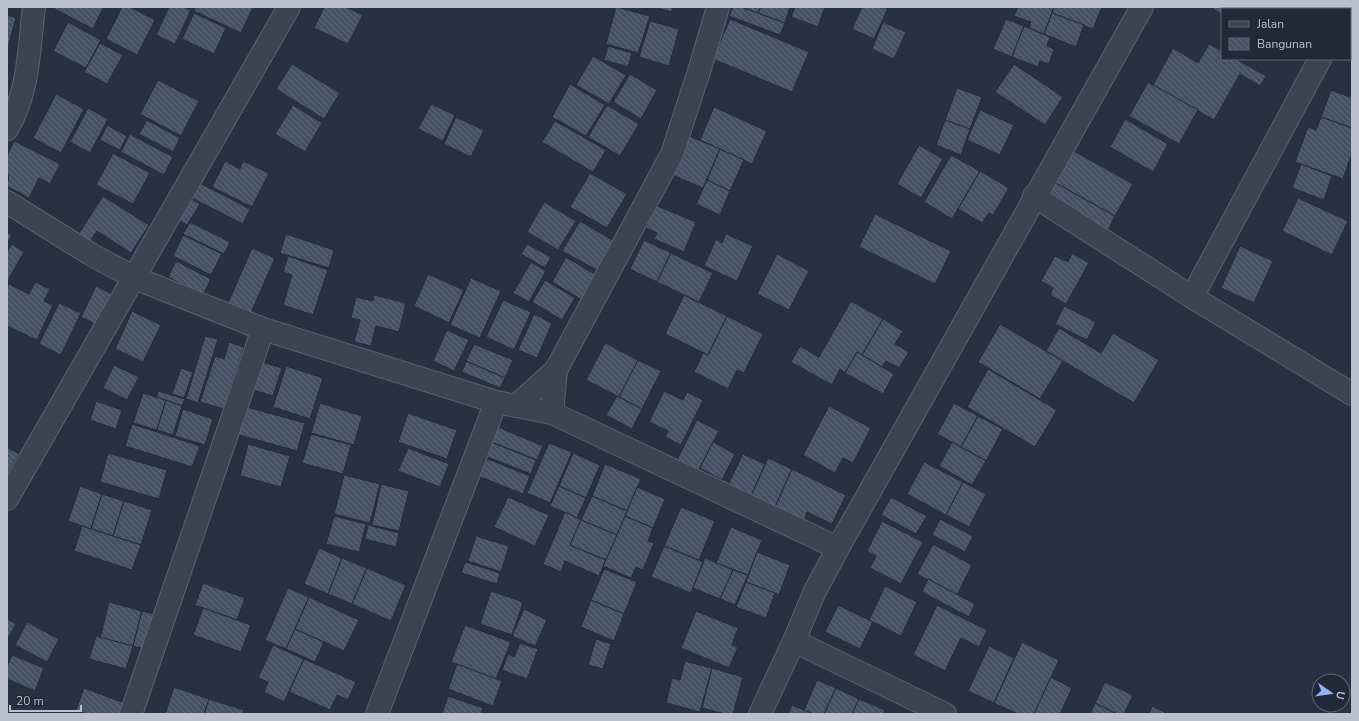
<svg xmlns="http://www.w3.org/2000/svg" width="1359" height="721" font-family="'Nunito Sans',sans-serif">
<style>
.building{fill:url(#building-back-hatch);stroke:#232a3b}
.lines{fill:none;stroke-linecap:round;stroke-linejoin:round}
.minor-casing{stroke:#5b6171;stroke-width:24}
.minor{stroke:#3c4453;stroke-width:22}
</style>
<defs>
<pattern id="building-back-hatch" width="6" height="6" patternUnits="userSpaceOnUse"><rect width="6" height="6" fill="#475166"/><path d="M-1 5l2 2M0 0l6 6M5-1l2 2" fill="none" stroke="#5f687b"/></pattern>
</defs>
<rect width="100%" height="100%" fill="#283144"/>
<!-- building -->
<g class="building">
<path d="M 51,7 L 102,7 L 103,8 L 93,29 Z"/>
<path d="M 122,7 L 130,7 L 155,20 L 137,55 L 106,39 Z"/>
<path d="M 169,7 L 184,7 L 191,10 L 175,44 L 156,35 Z"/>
<path d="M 196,7 L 253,7 L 241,33 L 194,11 Z"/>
<path d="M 324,7 L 346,7 L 363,15 L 348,44 L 314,28 Z"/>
<path d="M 616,7 L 650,16 L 638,53 L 606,44 Z"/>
<path d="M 654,7 L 673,7 L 671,12 Z"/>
<path d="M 733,7 L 742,7 L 785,23 L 780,35 L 729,16 Z"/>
<path d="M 742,7 L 761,7 L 758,13 Z"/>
<path d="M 761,7 L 790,7 L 785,23 L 758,13 Z"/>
<path d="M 795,7 L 825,7 L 818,27 L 791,17 Z"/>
<path d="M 862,7 L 888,8 L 874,39 L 852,29 Z"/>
<path d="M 1018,7 L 1054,7 L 1044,34 L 1029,28 L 1031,22 L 1014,16 Z"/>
<path d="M 1054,7 L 1102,7 L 1093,29 L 1052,13 Z"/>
<path d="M 1214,7 L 1279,7 L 1277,9 L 1222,9 L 1222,14 L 1213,9 Z"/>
<path d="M 194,13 L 226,28 L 214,54 L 182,39 Z"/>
<path d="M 1052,13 L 1084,25 L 1076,47 L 1044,34 Z"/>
<path d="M 7,15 L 16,18 L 8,47 L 7,47 Z"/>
<path d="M 730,19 L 809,52 L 792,92 L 713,59 Z"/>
<path d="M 1006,19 L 1024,26 L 1012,57 L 993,49 Z"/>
<path d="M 650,21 L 679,29 L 669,66 L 639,57 Z"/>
<path d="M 68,22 L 101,40 L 86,68 L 53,51 Z"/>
<path d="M 883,22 L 906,32 L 894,59 L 872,49 Z"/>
<path d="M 1024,26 L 1050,37 L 1047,46 L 1054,49 L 1049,64 L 1040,61 L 1038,67 L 1012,57 Z"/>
<path d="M 100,43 L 123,55 L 107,84 L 84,72 Z"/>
<path d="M 1209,44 L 1222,51 L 1222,59 L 1236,59 L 1266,76 L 1260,86 L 1240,74 L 1214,120 L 1153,85 L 1173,48 L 1198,63 Z"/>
<path d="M 608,46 L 632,53 L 628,67 L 604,60 Z"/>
<path d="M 593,56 L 626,75 L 609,104 L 576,85 Z"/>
<path d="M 292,64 L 340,93 L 324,119 L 276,89 Z"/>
<path d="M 1014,64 L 1063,97 L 1045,125 L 995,92 Z"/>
<path d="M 630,74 L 657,90 L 641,119 L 613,102 Z"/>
<path d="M 158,80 L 199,101 L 181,136 L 140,114 Z"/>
<path d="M 1148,82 L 1198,110 L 1179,144 L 1129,116 Z"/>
<path d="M 570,84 L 605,105 L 586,136 L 552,117 Z"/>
<path d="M 957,88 L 982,97 L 970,129 L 945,120 Z"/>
<path d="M 1331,90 L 1350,97 L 1352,91 L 1352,128 L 1321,117 Z"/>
<path d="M 56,94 L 84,109 L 61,153 L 33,138 Z"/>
<path d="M 431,104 L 455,115 L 443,141 L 418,129 Z"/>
<path d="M 293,105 L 322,123 L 305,152 L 275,134 Z"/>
<path d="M 607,105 L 639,124 L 620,156 L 588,137 Z"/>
<path d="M 714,107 L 767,131 L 752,164 L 700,140 Z"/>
<path d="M 88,108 L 108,119 L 90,153 L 70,142 Z"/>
<path d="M 980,110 L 1014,125 L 1000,155 L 967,140 Z"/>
<path d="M 456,117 L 484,130 L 471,157 L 444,144 Z"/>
<path d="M 1321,117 L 1352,128 L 1352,153 L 1343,179 L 1295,162 L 1308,127 L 1316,130 Z"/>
<path d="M 1125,119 L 1168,144 L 1153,172 L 1110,147 Z"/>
<path d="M 147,120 L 180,138 L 173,152 L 139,134 Z"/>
<path d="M 945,120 L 970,129 L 961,155 L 936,145 Z"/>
<path d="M 555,121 L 606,150 L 593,172 L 542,142 Z"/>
<path d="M 107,125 L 127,136 L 120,150 L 100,140 Z"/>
<path d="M 130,134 L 173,157 L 164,175 L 121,152 Z"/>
<path d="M 689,136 L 720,149 L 703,188 L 672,175 Z"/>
<path d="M 14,141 L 60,164 L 50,184 L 39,178 L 29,198 L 7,186 L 9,175 L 7,173 L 7,156 Z"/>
<path d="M 919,145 L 943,159 L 921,198 L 897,184 Z"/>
<path d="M 720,149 L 744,160 L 730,191 L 707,180 Z"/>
<path d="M 1072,150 L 1133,184 L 1115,216 L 1054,182 Z"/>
<path d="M 113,153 L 150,173 L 133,204 L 96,185 Z"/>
<path d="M 951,155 L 980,171 L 952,219 L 924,202 Z"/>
<path d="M 225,161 L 240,169 L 243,161 L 269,173 L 252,207 L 212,187 Z"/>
<path d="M 1301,164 L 1332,176 L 1324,200 L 1292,188 Z"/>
<path d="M 980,171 L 1009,188 L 993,215 L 989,213 L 982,223 L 958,209 Z"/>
<path d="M 590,173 L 627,194 L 607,228 L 570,207 Z"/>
<path d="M 194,180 L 250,209 L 243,224 L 186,195 Z"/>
<path d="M 707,180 L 730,191 L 720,215 L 696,204 Z"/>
<path d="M 1054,182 L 1115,216 L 1106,234 L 1044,199 Z"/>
<path d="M 184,195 L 200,204 L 187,225 L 172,216 Z"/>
<path d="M 103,196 L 149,225 L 131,253 L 97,231 L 89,243 L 78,235 Z"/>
<path d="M 1298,198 L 1348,221 L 1332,255 L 1282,231 Z"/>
<path d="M 544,202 L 576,221 L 558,250 L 527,232 Z"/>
<path d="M 655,205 L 696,222 L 684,252 L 654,239 L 657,233 L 646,228 Z"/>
<path d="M 875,214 L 951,251 L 935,284 L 859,247 Z"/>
<path d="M 580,221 L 619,244 L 602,273 L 562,251 Z"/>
<path d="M 190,222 L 230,242 L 224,254 L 183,234 Z"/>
<path d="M 7,232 L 12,235 L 7,243 Z"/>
<path d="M 286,234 L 334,250 L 329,268 L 280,253 Z"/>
<path d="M 726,234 L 753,246 L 737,281 L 704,266 L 716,239 L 722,243 Z"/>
<path d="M 183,235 L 222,254 L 211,275 L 173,256 Z"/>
<path d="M 644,240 L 671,253 L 657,282 L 630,269 Z"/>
<path d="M 12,244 L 24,252 L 7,282 L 7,252 Z"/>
<path d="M 527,244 L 551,257 L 545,268 L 521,254 Z"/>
<path d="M 1240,246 L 1273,261 L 1254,303 L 1221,288 Z"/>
<path d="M 252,248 L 275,258 L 251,313 L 228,303 Z"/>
<path d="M 671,253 L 713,273 L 699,302 L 657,282 Z"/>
<path d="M 1072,253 L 1089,263 L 1066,304 L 1050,295 L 1053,288 L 1041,281 L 1055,256 L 1068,262 Z"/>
<path d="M 777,254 L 809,271 L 789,310 L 757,294 Z"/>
<path d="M 288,256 L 328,270 L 313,315 L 283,305 L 292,275 L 283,272 Z"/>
<path d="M 566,257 L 601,278 L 587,303 L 552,282 Z"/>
<path d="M 176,261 L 211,279 L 203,295 L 168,277 Z"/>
<path d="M 531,262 L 546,271 L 529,302 L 513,293 Z"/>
<path d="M 428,274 L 464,290 L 449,323 L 414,306 Z"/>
<path d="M 471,278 L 501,291 L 480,338 L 450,325 Z"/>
<path d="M 545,280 L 575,298 L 562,320 L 532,302 Z"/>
<path d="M 35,282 L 50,289 L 44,301 L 53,305 L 37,340 L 7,326 L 7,288 L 9,284 L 29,294 Z"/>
<path d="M 96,286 L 116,296 L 101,327 L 81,317 Z"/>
<path d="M 374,295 L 406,303 L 399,332 L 376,326 L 371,346 L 354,342 L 360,320 L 351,318 L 356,297 L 373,301 Z"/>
<path d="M 684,295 L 727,316 L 708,355 L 665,334 Z"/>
<path d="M 503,300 L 531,312 L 514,350 L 486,337 Z"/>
<path d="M 851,301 L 883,319 L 862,355 L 857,352 L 845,373 L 840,369 L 832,385 L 791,362 L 800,346 L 819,357 Z"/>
<path d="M 59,303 L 81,313 L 61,355 L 39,344 Z"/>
<path d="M 1064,306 L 1096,322 L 1087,340 L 1055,324 Z"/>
<path d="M 132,311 L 161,325 L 143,362 L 115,349 Z"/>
<path d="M 534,314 L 552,323 L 537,358 L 518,350 Z"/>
<path d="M 727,316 L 763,334 L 744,373 L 737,370 L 728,389 L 694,372 L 703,353 L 708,355 Z"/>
<path d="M 883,319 L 903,331 L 895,344 L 909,352 L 899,368 L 886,361 L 882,367 L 862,355 Z"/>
<path d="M 1000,324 L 1063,361 L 1040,399 L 978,362 Z"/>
<path d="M 1059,328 L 1101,353 L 1113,333 L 1159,360 L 1134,403 L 1046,351 Z"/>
<path d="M 447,330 L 469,340 L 454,371 L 433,361 Z"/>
<path d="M 205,336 L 218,339 L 198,403 L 186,399 Z"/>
<path d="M 229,342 L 244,347 L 224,409 L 200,402 L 215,356 L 224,359 Z"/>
<path d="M 605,343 L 638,360 L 619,397 L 586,380 Z"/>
<path d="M 474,344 L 513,360 L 505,378 L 466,361 Z"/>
<path d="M 857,352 L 894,374 L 883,394 L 845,373 Z"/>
<path d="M 638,360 L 661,371 L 642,409 L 619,397 Z"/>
<path d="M 259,361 L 282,368 L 273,396 L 250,389 Z"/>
<path d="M 466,361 L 505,378 L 500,388 L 462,372 Z"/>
<path d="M 114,365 L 139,377 L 127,400 L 103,388 Z"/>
<path d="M 286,366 L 323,378 L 310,419 L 273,407 Z"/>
<path d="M 181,368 L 193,372 L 184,398 L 172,394 Z"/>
<path d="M 988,369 L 1057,410 L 1035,447 L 967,407 Z"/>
<path d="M 158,391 L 185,399 L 182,406 L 156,397 Z"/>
<path d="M 664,391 L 683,400 L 687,392 L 703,400 L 681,445 L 665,437 L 668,431 L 649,422 Z"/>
<path d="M 143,393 L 166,400 L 157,430 L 133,423 Z"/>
<path d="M 617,396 L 642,409 L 632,429 L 606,415 Z"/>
<path d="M 166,400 L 182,406 L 173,435 L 157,430 Z"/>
<path d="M 96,401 L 122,410 L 116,429 L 90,420 Z"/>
<path d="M 320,403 L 362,416 L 354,445 L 311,433 Z"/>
<path d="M 954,403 L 978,416 L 961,447 L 937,434 Z"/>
<path d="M 240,405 L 305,423 L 297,451 L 232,433 Z"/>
<path d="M 829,406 L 871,428 L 853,463 L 843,458 L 835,473 L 803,455 Z"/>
<path d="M 183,409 L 213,419 L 205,445 L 175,436 Z"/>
<path d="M 408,413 L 457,430 L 447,459 L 398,442 Z"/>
<path d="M 978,416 L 1003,429 L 986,461 L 961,447 Z"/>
<path d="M 697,420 L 719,431 L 696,475 L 675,464 Z"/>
<path d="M 132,424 L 200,446 L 192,467 L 125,446 Z"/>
<path d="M 498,427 L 543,446 L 537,460 L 492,442 Z"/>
<path d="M 311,434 L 351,445 L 343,474 L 302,463 Z"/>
<path d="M 491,442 L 536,460 L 531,474 L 485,456 Z"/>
<path d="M 713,442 L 735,454 L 722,480 L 700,468 Z"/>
<path d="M 952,442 L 986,461 L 972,485 L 939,466 Z"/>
<path d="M 549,443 L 572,452 L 550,503 L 527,493 Z"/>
<path d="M 248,444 L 290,456 L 281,487 L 240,476 Z"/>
<path d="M 7,447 L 19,454 L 7,475 Z"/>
<path d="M 408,448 L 449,464 L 440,487 L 398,471 Z"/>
<path d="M 108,453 L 167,470 L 159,499 L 100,482 Z"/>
<path d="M 573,453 L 600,465 L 586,498 L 559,486 Z"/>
<path d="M 743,454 L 765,464 L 751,496 L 728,485 Z"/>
<path d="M 485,458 L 530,476 L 523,494 L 478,476 Z"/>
<path d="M 768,458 L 792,469 L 775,507 L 751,496 Z"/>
<path d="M 924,462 L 963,482 L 946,515 L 907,494 Z"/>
<path d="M 605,464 L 641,479 L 627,511 L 592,496 Z"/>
<path d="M 792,469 L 846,495 L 832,524 L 807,512 L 804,521 L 775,507 Z"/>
<path d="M 344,475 L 380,484 L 370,523 L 334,514 Z"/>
<path d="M 963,482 L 986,494 L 969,527 L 946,515 Z"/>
<path d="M 381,484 L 409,491 L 399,531 L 372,525 Z"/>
<path d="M 80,486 L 102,494 L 91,529 L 68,521 Z"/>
<path d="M 559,486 L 586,498 L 577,518 L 550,506 Z"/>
<path d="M 637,487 L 665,499 L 653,528 L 625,516 Z"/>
<path d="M 102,494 L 124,501 L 113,536 L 91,529 Z"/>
<path d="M 592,496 L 627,511 L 617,535 L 581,520 Z"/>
<path d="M 508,497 L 549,515 L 535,546 L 494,527 Z"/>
<path d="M 891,497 L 927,516 L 916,534 L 881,515 Z"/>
<path d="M 124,501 L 152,510 L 141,545 L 113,536 Z"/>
<path d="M 681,507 L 715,521 L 699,560 L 664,546 Z"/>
<path d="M 565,512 L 581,520 L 570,545 L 606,560 L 599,576 L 565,561 L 561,572 L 543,564 Z"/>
<path d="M 334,516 L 366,524 L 359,552 L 326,544 Z"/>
<path d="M 625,516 L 653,528 L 648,541 L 654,543 L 643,570 L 636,567 L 631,578 L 603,566 Z"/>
<path d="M 940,519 L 973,536 L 965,552 L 932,535 Z"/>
<path d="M 581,520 L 617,535 L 606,560 L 570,545 Z"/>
<path d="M 882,521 L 923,542 L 901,584 L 870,568 L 876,556 L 867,551 Z"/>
<path d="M 368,525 L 399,533 L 396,547 L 365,539 Z"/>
<path d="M 82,526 L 141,545 L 132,570 L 74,551 Z"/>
<path d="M 731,527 L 762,540 L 748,575 L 716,563 Z"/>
<path d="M 476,536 L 509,546 L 501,572 L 468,561 Z"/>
<path d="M 933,544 L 972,565 L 957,595 L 917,574 Z"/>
<path d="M 664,546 L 703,562 L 691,593 L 651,577 Z"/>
<path d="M 319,548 L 342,558 L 328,594 L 304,584 Z"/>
<path d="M 757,552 L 790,565 L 779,595 L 746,582 Z"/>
<path d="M 342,558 L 367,568 L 352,604 L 328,594 Z"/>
<path d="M 705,558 L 733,570 L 720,599 L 693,588 Z"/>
<path d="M 465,562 L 500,573 L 497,584 L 461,573 Z"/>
<path d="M 367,568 L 406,585 L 391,621 L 352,604 Z"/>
<path d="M 604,569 L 637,582 L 624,614 L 591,600 Z"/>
<path d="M 733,570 L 748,575 L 735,605 L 720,599 Z"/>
<path d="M 928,579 L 975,604 L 969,617 L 922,592 Z"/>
<path d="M 746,582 L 775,593 L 766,618 L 736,607 Z"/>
<path d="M 203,583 L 245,598 L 237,620 L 195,605 Z"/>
<path d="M 885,586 L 917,602 L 901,636 L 869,620 Z"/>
<path d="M 288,588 L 309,597 L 286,649 L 265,640 Z"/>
<path d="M 491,591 L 523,602 L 512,635 L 480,624 Z"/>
<path d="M 309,597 L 359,620 L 344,651 L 295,629 Z"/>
<path d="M 591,600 L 624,614 L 614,641 L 581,627 Z"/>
<path d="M 109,602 L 142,611 L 133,646 L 100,638 Z"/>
<path d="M 838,605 L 873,622 L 860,649 L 825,632 Z"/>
<path d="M 937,605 L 987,630 L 979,647 L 961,638 L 945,671 L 913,655 Z"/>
<path d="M 203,608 L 251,625 L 241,652 L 193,635 Z"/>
<path d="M 524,609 L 547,620 L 535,646 L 512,636 Z"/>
<path d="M 142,611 L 158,615 L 148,650 L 133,646 Z"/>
<path d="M 696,611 L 738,628 L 732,645 L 738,647 L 729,668 L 681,648 Z"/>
<path d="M 7,619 L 16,624 L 7,640 Z"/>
<path d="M 27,622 L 59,639 L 47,662 L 15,645 Z"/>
<path d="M 465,625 L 511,642 L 496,679 L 451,662 Z"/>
<path d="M 295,629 L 324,642 L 315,662 L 286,649 Z"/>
<path d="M 96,636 L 133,646 L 126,669 L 89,659 Z"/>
<path d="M 596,639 L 611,644 L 603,669 L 588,665 Z"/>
<path d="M 1022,642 L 1059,660 L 1034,714 L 1018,714 L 994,703 Z"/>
<path d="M 520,643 L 538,649 L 527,679 L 502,670 L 508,654 L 514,657 Z"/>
<path d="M 273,645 L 304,659 L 284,702 L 264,692 L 268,682 L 258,678 Z"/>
<path d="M 989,646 L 1014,658 L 994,703 L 968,691 Z"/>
<path d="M 12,655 L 44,668 L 35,691 L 7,679 L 7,666 Z"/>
<path d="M 304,659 L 356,682 L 348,700 L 337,695 L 330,710 L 289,692 Z"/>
<path d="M 685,661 L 712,668 L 700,712 L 666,703 L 672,678 L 680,680 Z"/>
<path d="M 457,664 L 502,681 L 493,706 L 448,689 Z"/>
<path d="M 712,668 L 743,677 L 733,714 L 725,714 L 702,708 Z"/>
<path d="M 1051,677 L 1072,688 L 1060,714 L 1034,714 Z"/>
<path d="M 817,680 L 836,688 L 824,714 L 813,714 L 804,710 Z"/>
<path d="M 1105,682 L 1133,695 L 1124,714 L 1117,714 L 1095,703 Z"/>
<path d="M 174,687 L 209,699 L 204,714 L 165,714 Z"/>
<path d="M 84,688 L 127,704 L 124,714 L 86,714 L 76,710 Z"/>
<path d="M 836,688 L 859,699 L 852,714 L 824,714 Z"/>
<path d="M 448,696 L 483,708 L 481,714 L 442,714 Z"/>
<path d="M 209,699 L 244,710 L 243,714 L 204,714 Z"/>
<path d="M 859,699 L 885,710 L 884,714 L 852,714 Z"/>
<path d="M 1095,703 L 1117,714 L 1090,714 Z"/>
<path d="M 792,705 L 804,710 L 813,714 L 788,714 Z"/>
<path d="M 1152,706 L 1168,714 L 1149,714 Z"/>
</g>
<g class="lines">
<defs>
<g id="minor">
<path d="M 1348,9 L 1349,7"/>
<path d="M 7,129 C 29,93 29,48 34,7"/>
<path d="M 1034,196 L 1192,297 L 1352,394"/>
<path d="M 7,202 L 92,255 L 135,278 L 263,329 L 496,402 L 552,413 L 838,548"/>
<path d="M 1192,297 L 1320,59"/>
<path d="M 516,406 L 556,370 L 672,154 L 701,65 L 718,7"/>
<path d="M 552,413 L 556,370"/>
<path d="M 7,499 L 289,7"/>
<path d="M 131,714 L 263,329"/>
<path d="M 377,714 L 496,402"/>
<path d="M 760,714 L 794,641"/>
<path d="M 945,714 L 794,641 L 814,593 L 838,548 L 1142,7"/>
</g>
</defs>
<!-- minor casing -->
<use href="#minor" class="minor-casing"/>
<!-- minor -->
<use href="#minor" class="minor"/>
</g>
<!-- border -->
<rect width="1359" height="721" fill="none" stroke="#babfcd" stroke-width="16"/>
<!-- legend -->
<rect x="1221" y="8" width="130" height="52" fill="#212839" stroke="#5e6474"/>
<rect x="1229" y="21" width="20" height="6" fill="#3c4453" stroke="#5e6474"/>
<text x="1257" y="28" font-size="12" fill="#babfcd">Jalan</text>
<rect x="1229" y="38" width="20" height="12" fill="url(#building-back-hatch)" stroke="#5e6474"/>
<text x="1257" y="48" font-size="12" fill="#babfcd">Bangunan</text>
<!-- north arrow -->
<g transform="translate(1331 693) rotate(103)"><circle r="19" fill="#212839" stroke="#5e6474"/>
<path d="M0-3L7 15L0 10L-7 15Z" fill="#94b1f7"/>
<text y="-6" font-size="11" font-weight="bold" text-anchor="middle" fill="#babfcd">U</text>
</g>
<!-- scale -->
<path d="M10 705v6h71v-6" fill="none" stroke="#babfcd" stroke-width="2"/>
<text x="16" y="705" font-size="12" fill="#babfcd" stroke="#212839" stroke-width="3" paint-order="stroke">20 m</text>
</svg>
